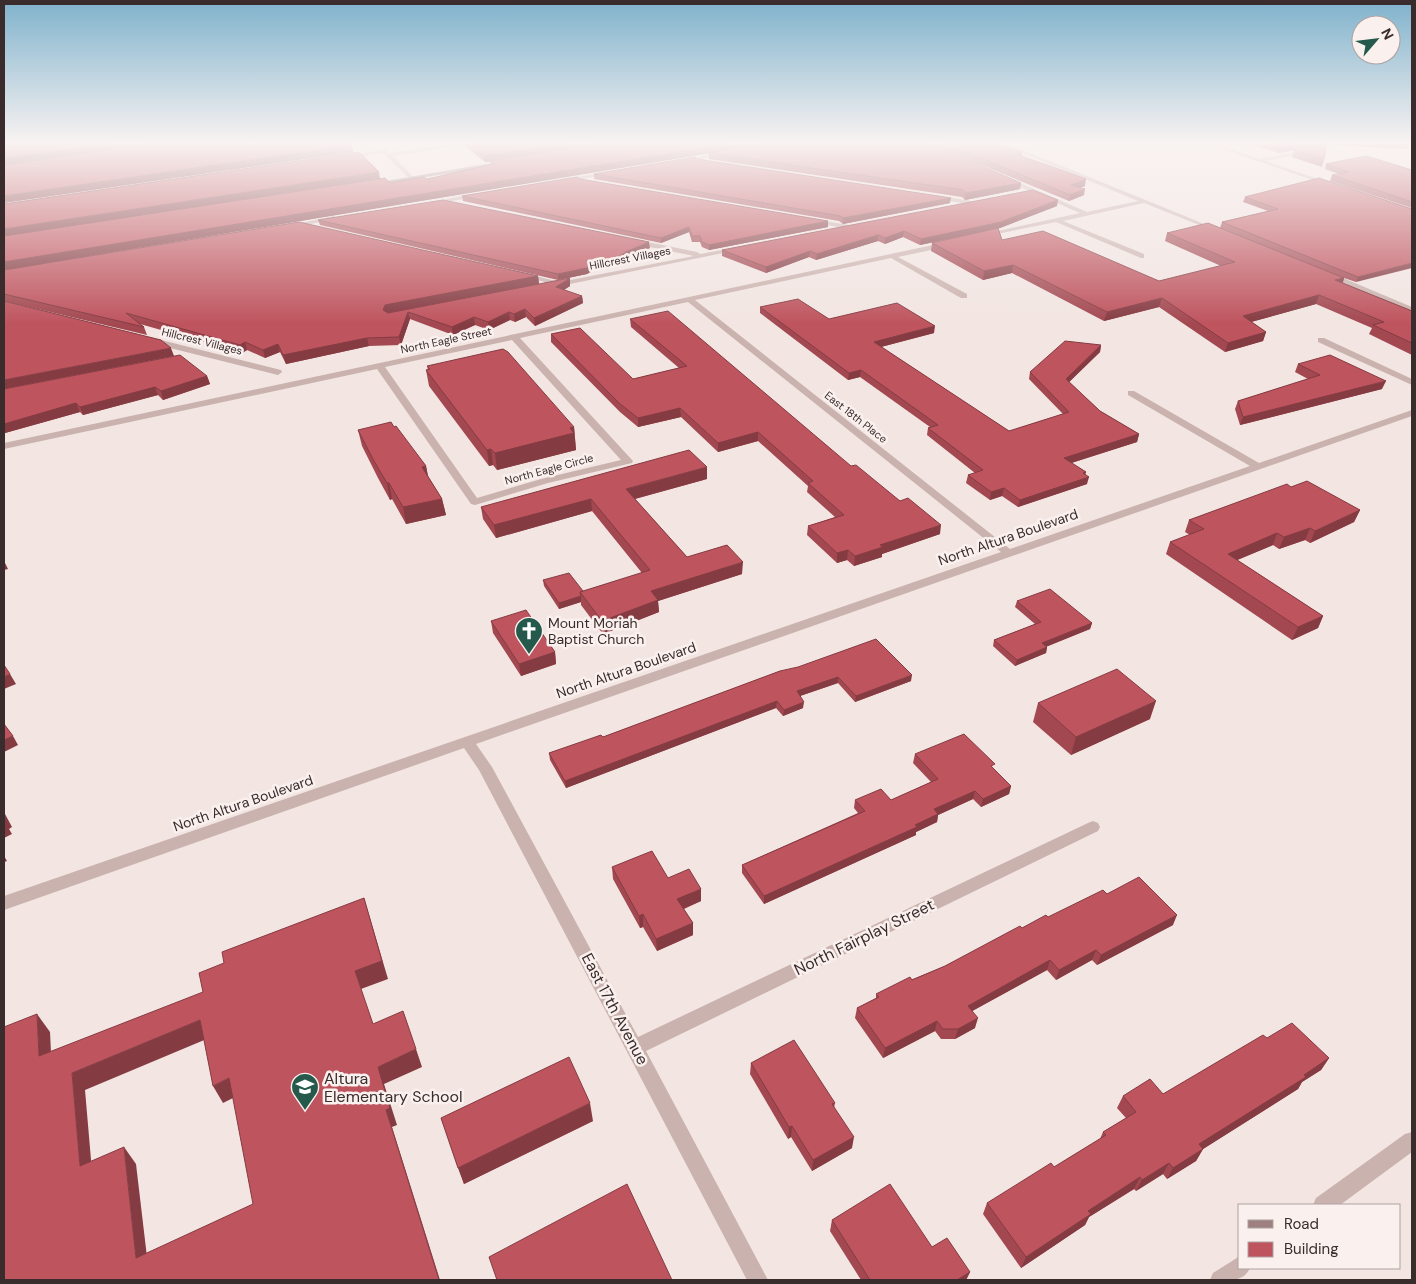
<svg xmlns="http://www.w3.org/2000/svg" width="1416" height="1284" font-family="'DM Sans',sans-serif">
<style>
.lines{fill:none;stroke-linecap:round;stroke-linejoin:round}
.street{fill:#cab2ae;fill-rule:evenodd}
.secondary{fill:#9e8080;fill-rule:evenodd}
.wall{fill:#a34851}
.shaded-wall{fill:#853b42}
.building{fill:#be545e;stroke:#853b42;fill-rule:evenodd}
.labels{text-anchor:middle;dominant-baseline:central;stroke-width:5;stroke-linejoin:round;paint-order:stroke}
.far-street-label{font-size:11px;fill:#3a2c2c;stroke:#faf1ef}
.street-label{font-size:14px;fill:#3a2c2c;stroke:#faf1ef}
.poi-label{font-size:14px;fill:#3a2c2c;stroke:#faf1ef;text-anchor:start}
.near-street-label{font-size:16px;fill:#3a2c2c;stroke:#faf1ef}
.near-poi-label{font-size:16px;fill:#3a2c2c;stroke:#faf1ef;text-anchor:start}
</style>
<rect width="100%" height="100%" fill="#f2e5e2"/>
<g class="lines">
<!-- street -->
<g class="street">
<path d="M 453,144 L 467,144 L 393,156 L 413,177 L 411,180 L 383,153 L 345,159 L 342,157 L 384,149 L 389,153 Z"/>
<path d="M 1000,144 L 1008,144 L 1219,230 L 1214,231 L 1144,203 L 1063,221 L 1144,254 L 1144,258 L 1141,258 L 1056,222 L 982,237 L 980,236 L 984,234 L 1080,213 L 1004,180 L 1006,177 L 1087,212 L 1138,201 Z"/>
<path d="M 1208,144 L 1216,144 L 1260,159 L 1330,145 L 1330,147 L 1266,161 L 1335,185 L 1330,186 Z"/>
<path d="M 724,152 L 726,155 L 679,163 L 676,161 Z"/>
<path d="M 610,171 L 612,174 L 564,182 L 561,180 Z"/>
<path d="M 477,193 L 479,196 L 430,205 L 427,203 Z"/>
<path d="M 935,195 L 972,201 L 975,203 L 972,205 L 933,198 L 932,197 Z"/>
<path d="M 334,216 L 337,218 L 336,219 L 290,228 L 287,226 Z"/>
<path d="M 812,219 L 849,225 L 852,227 L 849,229 L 810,222 L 810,220 Z"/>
<path d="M 633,239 L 697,252 L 700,254 L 739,247 L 743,249 L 555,287 L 552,284 L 519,275 L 523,273 L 560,282 L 694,256 L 630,243 L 629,241 Z"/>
<path d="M 947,242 L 951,244 L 950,246 L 898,257 L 967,294 L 967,298 L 961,298 L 891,258 L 695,300 L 1010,549 L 1250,466 L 1128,395 L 1128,391 L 1134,391 L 1259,463 L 1412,410 L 1412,416 L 476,744 L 492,767 L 638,1037 L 1088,823 L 1093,821 L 1098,823 L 1100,827 L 1098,831 L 646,1051 L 768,1280 L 747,1280 L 479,770 L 464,748 L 4,910 L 4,896 L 1001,552 L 688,302 L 520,338 L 633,461 L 632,463 L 548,483 L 475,505 L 471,504 L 377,369 L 4,449 L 4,443 ZM 512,340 L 621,460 L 541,479 L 477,498 L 385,367 Z"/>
<path d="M 1325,273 L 1331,273 L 1412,307 L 1412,312 L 1325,277 Z"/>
<path d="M 149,337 L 281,370 L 282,372 L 278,375 L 146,342 L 146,338 Z"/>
<path d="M 1318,338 L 1324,338 L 1412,379 L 1412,385 L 1318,342 Z"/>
<path d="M 1412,1132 L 1412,1152 L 1340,1205 L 1313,1205 L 1316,1198 L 1405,1134 Z"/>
<path d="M 1240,1256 L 1240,1268 L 1250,1268 C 1243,1284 1224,1280 1210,1280 L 1213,1273 Z"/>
</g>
<!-- secondary -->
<path class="secondary" d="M 492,163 L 494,166 L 371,186 L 368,184 Z"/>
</g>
<!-- wall -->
<g class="wall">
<path d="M 464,144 L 1004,144 L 1004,146 L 1022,152 L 1022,156 L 1085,186 L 1080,188 L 1084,195 L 1069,201 L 940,148 L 1021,183 L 1020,189 L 965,200 L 962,197 L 709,159 L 709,153 L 40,264 L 538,276 L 539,284 L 570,286 L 564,290 L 582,296 L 583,303 L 535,326 L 526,317 L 515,322 L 510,320 L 489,330 L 475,325 L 453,335 L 410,319 L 401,345 L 369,346 L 286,364 L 280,352 L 265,358 L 247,350 L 242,353 L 140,324 L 144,327 L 147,335 L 4,301 L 4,236 L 380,178 L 390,183 L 427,179 L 491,164 L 491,162 L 485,162 L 465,146 Z"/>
<path d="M 1251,144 L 1327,144 L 1324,159 L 1322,167 L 1292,157 L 1294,150 L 1279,153 Z"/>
<path d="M 1330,144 L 1409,144 L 1407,149 L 1332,145 Z"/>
<path d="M 1326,164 L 1412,170 L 1412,208 L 1330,181 L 1332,175 L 1339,174 L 1325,169 Z"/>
<path d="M 594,174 L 950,203 L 843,224 L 839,221 L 594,179 Z"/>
<path d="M 580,179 L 828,227 L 709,250 L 702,247 L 700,242 L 692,242 L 689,232 L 661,243 L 463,201 L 462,196 Z"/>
<path d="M 1245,197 L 1412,209 L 1356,282 L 1344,278 L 1343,283 L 1412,311 L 1412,355 L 1369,334 L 1372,328 L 1316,304 L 1251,322 L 1266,332 L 1263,341 L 1225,352 L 1159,307 L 1104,321 L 1012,273 L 983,280 L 931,251 L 932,243 L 1002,240 L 1159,281 L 1221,266 L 1165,241 L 1167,233 L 1220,228 L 1222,222 L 1268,211 L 1243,202 Z"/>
<path d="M 1057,206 L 1000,228 L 920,245 L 903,237 L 885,244 L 878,241 L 816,260 L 809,257 L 766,273 L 722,256 L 722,250 Z"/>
<path d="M 318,220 L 650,248 L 626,257 L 613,266 L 600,266 L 587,274 L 558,280 L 320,225 Z"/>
<path d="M 760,307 L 829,319 L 934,333 L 881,347 L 1009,431 L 1063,414 L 1029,379 L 1030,372 L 1101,345 L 1100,352 L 1069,382 L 1100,411 L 1139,434 L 1137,442 L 1071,463 L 1086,472 L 1085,474 L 1087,484 L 1018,507 L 1002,496 L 990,500 L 966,483 L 968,475 L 975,473 L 927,435 L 928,428 L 930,427 L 860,377 L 848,380 L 760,313 Z"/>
<path d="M 630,319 L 851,466 L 940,534 L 882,554 L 882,557 L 854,566 L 847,560 L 837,563 L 807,535 L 808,526 L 835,517 L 807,492 L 808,486 L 758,441 L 718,452 L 681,417 L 638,427 L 620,412 L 551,342 L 551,334 L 633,379 L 679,368 L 631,327 Z"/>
<path d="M 1298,364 L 1382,389 L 1240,425 L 1235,409 L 1238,401 L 1308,379 L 1295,372 Z"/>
<path d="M 427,366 L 574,427 L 576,450 L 497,470 L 493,465 L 489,466 L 429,386 L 426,370 L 428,370 Z"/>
<path d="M 207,376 L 210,384 L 163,400 L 158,395 L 83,415 L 80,412 L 5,433 L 4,432 L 4,389 Z"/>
<path d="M 394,427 L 426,466 L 428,476 L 442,499 L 446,515 L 406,524 L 392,499 L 390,500 L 378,478 L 362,446 L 358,430 Z"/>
<path d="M 707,479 L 635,499 L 687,557 L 742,574 L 658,601 L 659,612 L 603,634 L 581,605 L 581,602 L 559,609 L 544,586 L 543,580 L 583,591 L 642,573 L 592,511 L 496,538 L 483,519 L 481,507 Z"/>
<path d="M 1291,487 L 1360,510 L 1354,522 L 1310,543 L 1305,540 L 1279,549 L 1273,545 L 1237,560 L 1323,616 L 1318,628 L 1292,640 L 1166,554 L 1170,542 L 1190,535 L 1185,532 L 1189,520 Z"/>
<path d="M 1017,601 L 1092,623 L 1090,629 L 1047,646 L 1047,647 L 1046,653 L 1015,666 L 993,646 L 994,640 L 1035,624 L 1015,607 Z"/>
<path d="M 491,621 L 555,652 L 556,664 L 521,676 L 493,633 Z"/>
<path d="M 780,671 L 911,681 L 855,702 L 838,683 L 800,696 L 803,708 L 783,716 L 776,708 L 566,788 L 550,760 L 549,753 L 603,737 Z"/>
<path d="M 1038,703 L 1150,719 L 1071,755 L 1033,722 Z"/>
<path d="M 915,754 L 994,769 L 1011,786 L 1009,794 L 981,807 L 973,799 L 938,815 L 937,822 L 916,832 L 916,835 L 764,904 L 742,873 L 742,865 L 858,813 L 854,808 L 855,800 L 891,800 L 931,782 L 913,763 Z"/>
<path d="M 612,867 L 668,878 L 701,901 L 684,909 L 693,923 L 693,935 L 657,951 L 643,927 L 640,928 L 613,879 Z"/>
<path d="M 1107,894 L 1173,925 L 1097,965 L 1092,960 L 1056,980 L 1047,970 L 972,1011 L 975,1028 L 955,1039 L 941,1039 L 935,1031 L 883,1058 L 855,1018 L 857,1008 L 876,998 L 876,994 L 945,966 L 1022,928 Z"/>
<path d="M 1267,1038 L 1329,1058 L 1321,1070 L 1302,1082 L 1298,1089 L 1203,1149 L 1196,1161 L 1167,1179 L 1163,1174 L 1136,1191 L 1134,1189 L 1089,1217 L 1085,1225 L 1021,1268 L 983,1214 L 987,1203 L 1054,1167 L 1100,1139 L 1103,1132 L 1126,1118 L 1117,1108 L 1123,1096 L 1163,1094 Z"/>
<path d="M 751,1063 L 835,1103 L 834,1108 L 852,1148 L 812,1171 L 791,1137 L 788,1139 L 750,1074 Z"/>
<path d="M 441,1118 L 593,1121 L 464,1184 Z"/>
<path d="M 832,1220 L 932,1247 L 970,1272 L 966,1280 L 861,1280 L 830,1231 Z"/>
</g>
<!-- shaded-wall -->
<g class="shaded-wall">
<path d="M 111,144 L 158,144 L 4,165 L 4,158 Z"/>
<path d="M 566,144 L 607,144 L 485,162 L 484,156 Z"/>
<path d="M 729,144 L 766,144 L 4,270 L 4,262 Z"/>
<path d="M 1299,144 L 1326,144 L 1294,149 L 1294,150 L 1279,153 L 1281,147 Z"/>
<path d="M 352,145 L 353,152 L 4,203 L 4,196 Z"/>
<path d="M 379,172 L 380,179 L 4,236 L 4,229 Z"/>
<path d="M 1086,179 L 1085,186 L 1070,191 L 1071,185 Z"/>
<path d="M 1021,183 L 1020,189 L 965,200 L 966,193 Z"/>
<path d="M 1085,189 L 1084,195 L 1069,201 L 1070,195 Z"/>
<path d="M 951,198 L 950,203 L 843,224 L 843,218 Z"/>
<path d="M 1058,200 L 1057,206 L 1000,228 L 920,245 L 921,239 Z"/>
<path d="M 828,221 L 828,227 L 709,250 L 709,245 Z"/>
<path d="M 689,227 L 689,232 L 661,243 L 661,238 Z"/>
<path d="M 904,231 L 903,237 L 885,244 L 885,238 Z"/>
<path d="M 878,235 L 878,241 L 816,260 L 817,254 Z"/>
<path d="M 649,242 L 650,248 L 626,257 L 613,266 L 612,261 L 626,252 Z"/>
<path d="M 810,251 L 809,257 L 766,273 L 766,267 Z"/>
<path d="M 599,260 L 600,266 L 587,274 L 558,280 L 558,274 Z"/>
<path d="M 1412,263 L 1412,268 L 1356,282 L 1358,277 Z"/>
<path d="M 1013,265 L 1012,273 L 983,280 L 984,271 Z"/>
<path d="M 538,276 L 539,284 L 387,313 L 383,310 L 385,305 Z"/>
<path d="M 570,278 L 570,286 L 557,294 L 556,287 Z"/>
<path d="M 1344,278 L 1341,286 L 1335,280 Z"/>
<path d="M 1319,295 L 1316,304 L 1240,325 L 1243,316 Z"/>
<path d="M 582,296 L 583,303 L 535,326 L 534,318 Z"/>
<path d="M 1162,298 L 1159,307 L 1104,321 L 1107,312 Z"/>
<path d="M 525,309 L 526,317 L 515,322 L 514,314 Z"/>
<path d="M 408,312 L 410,319 L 401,345 L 399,337 Z"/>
<path d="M 509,312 L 510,320 L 489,330 L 488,322 Z"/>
<path d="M 474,317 L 475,325 L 453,335 L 452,327 Z"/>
<path d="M 935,326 L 934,333 L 873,349 L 874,342 Z"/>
<path d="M 1266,332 L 1263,341 L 1225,352 L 1228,343 Z"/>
<path d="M 367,338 L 369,346 L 286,364 L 283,355 Z"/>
<path d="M 245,342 L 247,350 L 242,353 L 240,345 Z"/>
<path d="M 278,344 L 280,352 L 265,358 L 263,350 Z"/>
<path d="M 1101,345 L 1100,352 L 1065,386 L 1066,379 Z"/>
<path d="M 171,348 L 174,356 L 4,389 L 4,380 Z"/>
<path d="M 861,370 L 860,377 L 848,380 L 849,373 Z"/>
<path d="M 207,376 L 210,384 L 163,400 L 161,391 Z"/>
<path d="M 1386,381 L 1382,389 L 1240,425 L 1243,417 Z"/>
<path d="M 155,387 L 158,395 L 83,415 L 80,407 Z"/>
<path d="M 76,403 L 80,412 L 5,433 L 4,431 L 4,424 Z"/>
<path d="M 680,408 L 681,417 L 638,427 L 638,418 Z"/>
<path d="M 574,427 L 576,450 L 497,470 L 495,453 Z"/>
<path d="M 758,432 L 758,441 L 718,452 L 718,443 Z"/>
<path d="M 1139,434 L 1137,442 L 1062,466 L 1064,458 Z"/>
<path d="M 491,449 L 493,465 L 489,466 L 487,450 Z"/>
<path d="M 426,466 L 429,482 L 422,467 Z"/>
<path d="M 707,467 L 707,479 L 627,501 L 626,489 Z"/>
<path d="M 1086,472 L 1084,478 L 1089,477 L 1087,484 L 1018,507 L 1020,500 Z"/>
<path d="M 387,483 L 389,483 L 392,499 L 390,500 Z"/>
<path d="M 1004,488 L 1002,496 L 990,500 L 991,492 Z"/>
<path d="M 442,499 L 446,515 L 406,524 L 403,507 Z"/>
<path d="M 591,499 L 592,511 L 496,538 L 494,525 Z"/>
<path d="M 1360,510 L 1354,522 L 1310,543 L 1315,531 Z"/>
<path d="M 941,525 L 940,534 L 882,554 L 882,557 L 854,566 L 855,556 L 880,545 Z"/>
<path d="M 1310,528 L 1305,540 L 1279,549 L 1284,537 Z"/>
<path d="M 1277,533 L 1273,545 L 1223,566 L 1228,554 Z"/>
<path d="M 848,550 L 847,560 L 837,563 L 837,553 Z"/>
<path d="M 4,561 L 8,569 L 4,570 Z"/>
<path d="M 743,562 L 742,574 L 658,601 L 659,612 L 603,634 L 602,621 L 651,591 Z"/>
<path d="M 581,596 L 581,602 L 559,609 L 559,603 Z"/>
<path d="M 1323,616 L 1318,628 L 1292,640 L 1298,627 Z"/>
<path d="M 1092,623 L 1090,629 L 1041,649 L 1042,643 Z"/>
<path d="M 1047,647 L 1046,653 L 1015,666 L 1017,660 Z"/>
<path d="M 555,652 L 556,664 L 521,676 L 519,664 Z"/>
<path d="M 10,674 L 16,684 L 4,689 L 4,677 Z"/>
<path d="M 912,675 L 911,681 L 855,702 L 856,696 Z"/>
<path d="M 838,677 L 838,683 L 797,697 L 797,691 Z"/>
<path d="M 777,701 L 776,708 L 566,788 L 565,781 Z"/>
<path d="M 1156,701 L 1150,719 L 1071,755 L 1076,737 Z"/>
<path d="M 804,702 L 803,708 L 783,716 L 784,710 Z"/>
<path d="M 13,736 L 18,745 L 4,752 L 4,740 Z"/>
<path d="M 1011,786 L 1009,794 L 981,807 L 983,799 Z"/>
<path d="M 975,791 L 973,799 L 938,815 L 937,822 L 916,832 L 916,835 L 764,904 L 764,896 L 915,825 L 934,809 Z"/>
<path d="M 5,814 L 12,827 L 9,829 L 12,834 L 4,838 L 4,815 Z"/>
<path d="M 4,856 L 7,861 L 4,862 Z"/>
<path d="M 701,889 L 701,901 L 678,911 L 677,899 Z"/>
<path d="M 364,898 L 388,979 L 361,989 L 355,971 Z"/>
<path d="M 643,914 L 643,927 L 640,928 L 639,916 Z"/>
<path d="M 1177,915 L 1173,925 L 1097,965 L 1101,955 Z"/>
<path d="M 693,923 L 693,935 L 657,951 L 656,939 Z"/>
<path d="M 1096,950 L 1092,960 L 1056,980 L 1059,970 Z"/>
<path d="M 1050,960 L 1047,970 L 965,1015 L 968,1006 Z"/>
<path d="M 37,1014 L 50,1032 L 52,1073 L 39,1056 Z"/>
<path d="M 978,1018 L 975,1028 L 955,1039 L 958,1029 Z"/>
<path d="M 200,1020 L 209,1038 L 85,1090 L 93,1183 L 80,1166 L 72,1073 Z"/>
<path d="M 937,1021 L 935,1031 L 883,1058 L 885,1048 Z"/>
<path d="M 416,1049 L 422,1067 L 384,1084 L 397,1125 L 392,1127 L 440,1280 L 439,1280 L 386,1110 L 378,1067 Z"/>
<path d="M 1329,1058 L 1321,1070 L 1302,1082 L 1298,1089 L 1192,1156 L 1199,1144 Z"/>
<path d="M 229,1078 L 239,1095 L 223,1103 L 213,1086 Z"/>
<path d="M 590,1103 L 593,1121 L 464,1184 L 458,1168 Z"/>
<path d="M 792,1126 L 791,1137 L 788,1139 L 789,1127 Z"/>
<path d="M 854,1137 L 852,1148 L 812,1171 L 813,1160 Z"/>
<path d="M 124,1147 L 136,1164 L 149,1274 L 136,1258 Z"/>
<path d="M 1203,1149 L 1196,1161 L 1167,1179 L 1173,1168 Z"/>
<path d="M 1169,1163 L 1163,1174 L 1136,1191 L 1142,1180 Z"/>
<path d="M 1140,1177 L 1134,1189 L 1089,1217 L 1085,1225 L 1021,1268 L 1026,1257 L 1088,1211 Z"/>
<path d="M 970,1272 L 966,1280 L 957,1280 Z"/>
</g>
<!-- building -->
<g class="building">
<path d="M 4,144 L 111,144 L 4,158 Z"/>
<path d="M 146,144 L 350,144 L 352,145 L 4,196 L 4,165 Z"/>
<path d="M 469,144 L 566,144 L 484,156 Z"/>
<path d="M 596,144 L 729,144 L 4,262 L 4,236 L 385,178 L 390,183 L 423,177 L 427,179 L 494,164 L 491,161 Z"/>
<path d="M 758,144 L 931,144 L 1021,183 L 966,193 L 963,190 L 709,153 Z"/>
<path d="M 947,144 L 999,144 L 1022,152 L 1016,154 L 1086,179 L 1071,185 L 1085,189 L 1070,195 Z"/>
<path d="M 1270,144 L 1299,144 L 1281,147 Z"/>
<path d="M 1321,144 L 1327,144 L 1324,159 L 1294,149 Z"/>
<path d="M 359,152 L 379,172 L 4,229 L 4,204 Z"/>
<path d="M 1366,156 L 1412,170 L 1412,202 L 1332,175 L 1349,172 L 1326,164 Z"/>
<path d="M 695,157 L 697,159 L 951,198 L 843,218 L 840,216 L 594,174 Z"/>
<path d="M 577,177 L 580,179 L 828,221 L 709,245 L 702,242 L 700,236 L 692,236 L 689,227 L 661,238 L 462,196 Z"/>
<path d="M 1319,178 L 1412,209 L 1412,263 L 1358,277 L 1222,222 L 1278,209 L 1245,197 Z"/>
<path d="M 1033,190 L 1058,200 L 1001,222 L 921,239 L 904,231 L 885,238 L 878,235 L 817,254 L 810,251 L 766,267 L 722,250 Z"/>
<path d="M 443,200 L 649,242 L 626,252 L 612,261 L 599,260 L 587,268 L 558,274 L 318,220 Z"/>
<path d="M 299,222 L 538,276 L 385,305 L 383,310 L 388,313 L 570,278 L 556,287 L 582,296 L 534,318 L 525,309 L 514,314 L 509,312 L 488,322 L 474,317 L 452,327 L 408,312 L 399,337 L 367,338 L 283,355 L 278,344 L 263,350 L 245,342 L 240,345 L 126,313 L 144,327 L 4,294 L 4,270 Z"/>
<path d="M 1208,223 L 1344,278 L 1335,280 L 1412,311 L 1412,343 L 1373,325 L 1384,322 L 1319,295 L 1243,316 L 1266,332 L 1228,343 L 1162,298 L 1107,312 L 1013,265 L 984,271 L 932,243 L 998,228 L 1002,240 L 1043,231 L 1159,281 L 1235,262 L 1167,233 Z"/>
<path d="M 798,299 L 829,319 L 897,303 L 935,326 L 874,342 L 1009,431 L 1069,412 L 1030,372 L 1065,341 L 1101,345 L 1066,379 L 1100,411 L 1139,434 L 1064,458 L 1086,472 L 1083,473 L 1089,477 L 1020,500 L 1004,488 L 991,492 L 968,475 L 983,470 L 928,428 L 938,425 L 861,370 L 849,373 L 760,307 Z"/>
<path d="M 4,301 L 161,340 L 171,348 L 4,380 Z"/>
<path d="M 668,311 L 851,466 L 856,465 L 900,501 L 908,498 L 941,525 L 880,545 L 883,547 L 855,556 L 848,550 L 837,553 L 808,526 L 844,515 L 808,483 L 813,481 L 758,432 L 718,443 L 680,408 L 638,418 L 619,403 L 551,334 L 580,328 L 633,379 L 687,366 L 630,319 Z"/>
<path d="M 503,349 L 508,352 L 574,427 L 570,428 L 574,433 L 495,453 L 491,449 L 487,450 L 426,370 L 430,369 L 427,366 Z"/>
<path d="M 180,355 L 207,376 L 161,391 L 155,387 L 80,407 L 76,403 L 4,424 L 4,389 Z"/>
<path d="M 1330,355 L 1386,381 L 1243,417 L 1238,401 L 1320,375 L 1298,364 Z"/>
<path d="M 391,422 L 394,427 L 396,426 L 426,466 L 422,467 L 442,499 L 403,507 L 389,483 L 387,483 L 374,461 L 358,430 Z"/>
<path d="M 689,450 L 707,467 L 626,489 L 687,557 L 727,545 L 743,562 L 651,591 L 658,600 L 602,621 L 580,592 L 650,570 L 591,499 L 494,525 L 481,507 Z"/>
<path d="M 1307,481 L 1360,510 L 1315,531 L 1310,528 L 1284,537 L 1277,533 L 1228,554 L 1323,616 L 1298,627 L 1170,542 L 1204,529 L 1189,520 L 1287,484 L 1291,487 Z"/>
<path d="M 569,573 L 583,591 L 580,592 L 581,596 L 559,603 L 543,580 Z"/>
<path d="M 1050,589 L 1092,623 L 1042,643 L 1047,647 L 1017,660 L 994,640 L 1041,622 L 1017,601 Z"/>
<path d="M 526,610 L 555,652 L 519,664 L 491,621 Z"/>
<path d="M 876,639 L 912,675 L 856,696 L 838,677 L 797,691 L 804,702 L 784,710 L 777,701 L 565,781 L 549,753 L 601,735 L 603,737 L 780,671 L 798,667 Z"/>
<path d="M 4,665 L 10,674 L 4,677 Z"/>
<path d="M 1117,669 L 1156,701 L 1076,737 L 1038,703 Z"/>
<path d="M 4,724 L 13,736 L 4,740 Z"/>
<path d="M 964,734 L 995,764 L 991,766 L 1011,786 L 983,799 L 975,791 L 934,809 L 938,814 L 915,825 L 917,827 L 764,896 L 742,865 L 865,811 L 855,800 L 881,789 L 891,800 L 938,779 L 915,754 Z"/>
<path d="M 652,851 L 668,878 L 689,869 L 701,889 L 677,899 L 693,923 L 656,939 L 643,914 L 639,916 L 612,867 Z"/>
<path d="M 1139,877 L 1177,915 L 1101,955 L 1096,950 L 1059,970 L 1050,960 L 968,1006 L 978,1018 L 958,1029 L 943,1029 L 937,1021 L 885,1048 L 857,1008 L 879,997 L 876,994 L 910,977 L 912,980 L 945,966 L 1020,926 L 1022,928 L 1046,915 L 1048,917 L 1103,890 L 1107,894 Z"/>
<path d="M 364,898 L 382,961 L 355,971 L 373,1024 L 403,1011 L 416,1049 L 378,1067 L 390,1108 L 386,1110 L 439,1280 L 4,1280 L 4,1027 L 37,1014 L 39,1056 L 203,992 L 199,973 L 224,963 L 222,952 ZM 200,1020 L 213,1086 L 229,1078 L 253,1204 L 136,1258 L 124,1147 L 80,1166 L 72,1073 Z"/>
<path d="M 1292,1023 L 1329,1058 L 1304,1075 L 1306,1077 L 1199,1144 L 1203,1149 L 1173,1168 L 1169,1163 L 1142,1180 L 1140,1177 L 1088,1211 L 1091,1214 L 1026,1257 L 987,1203 L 1051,1163 L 1054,1167 L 1106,1135 L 1103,1132 L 1136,1112 L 1123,1096 L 1150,1079 L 1163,1094 L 1263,1035 L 1267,1038 Z"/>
<path d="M 794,1040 L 835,1103 L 832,1104 L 854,1137 L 813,1160 L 792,1126 L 789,1127 L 751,1063 Z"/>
<path d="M 569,1057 L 590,1103 L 458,1168 L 441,1118 Z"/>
<path d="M 627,1184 L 672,1280 L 497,1280 L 489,1257 Z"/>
<path d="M 890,1184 L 932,1247 L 947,1238 L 970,1272 L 957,1280 L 870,1280 L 832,1220 Z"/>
</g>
<!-- sky -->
<linearGradient id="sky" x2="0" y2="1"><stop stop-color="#7fb2cc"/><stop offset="0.44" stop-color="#f9f3f2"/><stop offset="1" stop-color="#f9f3f2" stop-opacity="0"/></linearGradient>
<rect width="1416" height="324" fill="url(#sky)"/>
<!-- icons -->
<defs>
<symbol id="church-pin" viewBox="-11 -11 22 30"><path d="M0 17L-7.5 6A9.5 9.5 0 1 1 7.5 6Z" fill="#24594b" stroke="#faf1ef"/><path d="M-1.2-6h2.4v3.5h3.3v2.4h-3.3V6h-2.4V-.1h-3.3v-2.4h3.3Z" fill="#fff"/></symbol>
<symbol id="school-pin" viewBox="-11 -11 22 30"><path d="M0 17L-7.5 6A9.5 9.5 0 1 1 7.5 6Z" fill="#24594b" stroke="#faf1ef"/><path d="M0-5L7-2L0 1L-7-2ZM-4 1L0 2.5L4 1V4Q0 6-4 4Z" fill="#fff"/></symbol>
</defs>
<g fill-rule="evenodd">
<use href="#church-pin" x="513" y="615" width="32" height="43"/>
<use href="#school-pin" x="289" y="1071" width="32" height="43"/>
</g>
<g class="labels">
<!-- far-street labels -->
<g class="far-street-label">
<text transform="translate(630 258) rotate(-11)">Hillcrest Villages</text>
<text transform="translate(446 340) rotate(-12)">North Eagle Street</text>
<text transform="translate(202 341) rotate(14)">Hillcrest Villages</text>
<text transform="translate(856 417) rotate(38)">East 18th Place</text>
<text transform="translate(549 469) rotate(-15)">North Eagle Circle</text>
</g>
<!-- street labels -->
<g class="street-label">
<text transform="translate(1008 537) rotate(-19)">North Altura Boulevard</text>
<text transform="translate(626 670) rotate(-19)">North Altura Boulevard</text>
<text transform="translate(243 803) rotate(-19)">North Altura Boulevard</text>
</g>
<!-- poi labels -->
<g class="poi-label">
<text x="548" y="623">Mount Moriah<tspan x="548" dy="16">Baptist Church</tspan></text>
</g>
<!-- near-street labels -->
<g class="near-street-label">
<text transform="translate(864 937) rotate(-26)">North Fairplay Street</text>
<text transform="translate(615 1009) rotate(62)">East 17th Avenue</text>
</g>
<!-- near-poi labels -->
<g class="near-poi-label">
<text x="324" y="1078">Altura<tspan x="324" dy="18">Elementary School</tspan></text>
</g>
</g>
<!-- border -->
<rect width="1416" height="1284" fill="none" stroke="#3a2c2c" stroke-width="10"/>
<!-- legend -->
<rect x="1238" y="1204" width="162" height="65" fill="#faf1ef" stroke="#ada2a1"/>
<rect x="1248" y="1220" width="25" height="8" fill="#9e8080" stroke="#ada2a1"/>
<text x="1284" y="1229" font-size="15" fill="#3a2c2c">Road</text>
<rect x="1248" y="1242" width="25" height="15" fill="#be545e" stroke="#ada2a1"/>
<text x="1284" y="1254" font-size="15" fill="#3a2c2c">Building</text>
<!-- north arrow -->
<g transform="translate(1376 40) rotate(62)"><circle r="24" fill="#faf1ef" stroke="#ada2a1"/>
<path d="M0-4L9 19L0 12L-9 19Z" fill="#24594b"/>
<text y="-8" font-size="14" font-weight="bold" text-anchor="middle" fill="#3a2c2c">N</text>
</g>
</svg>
